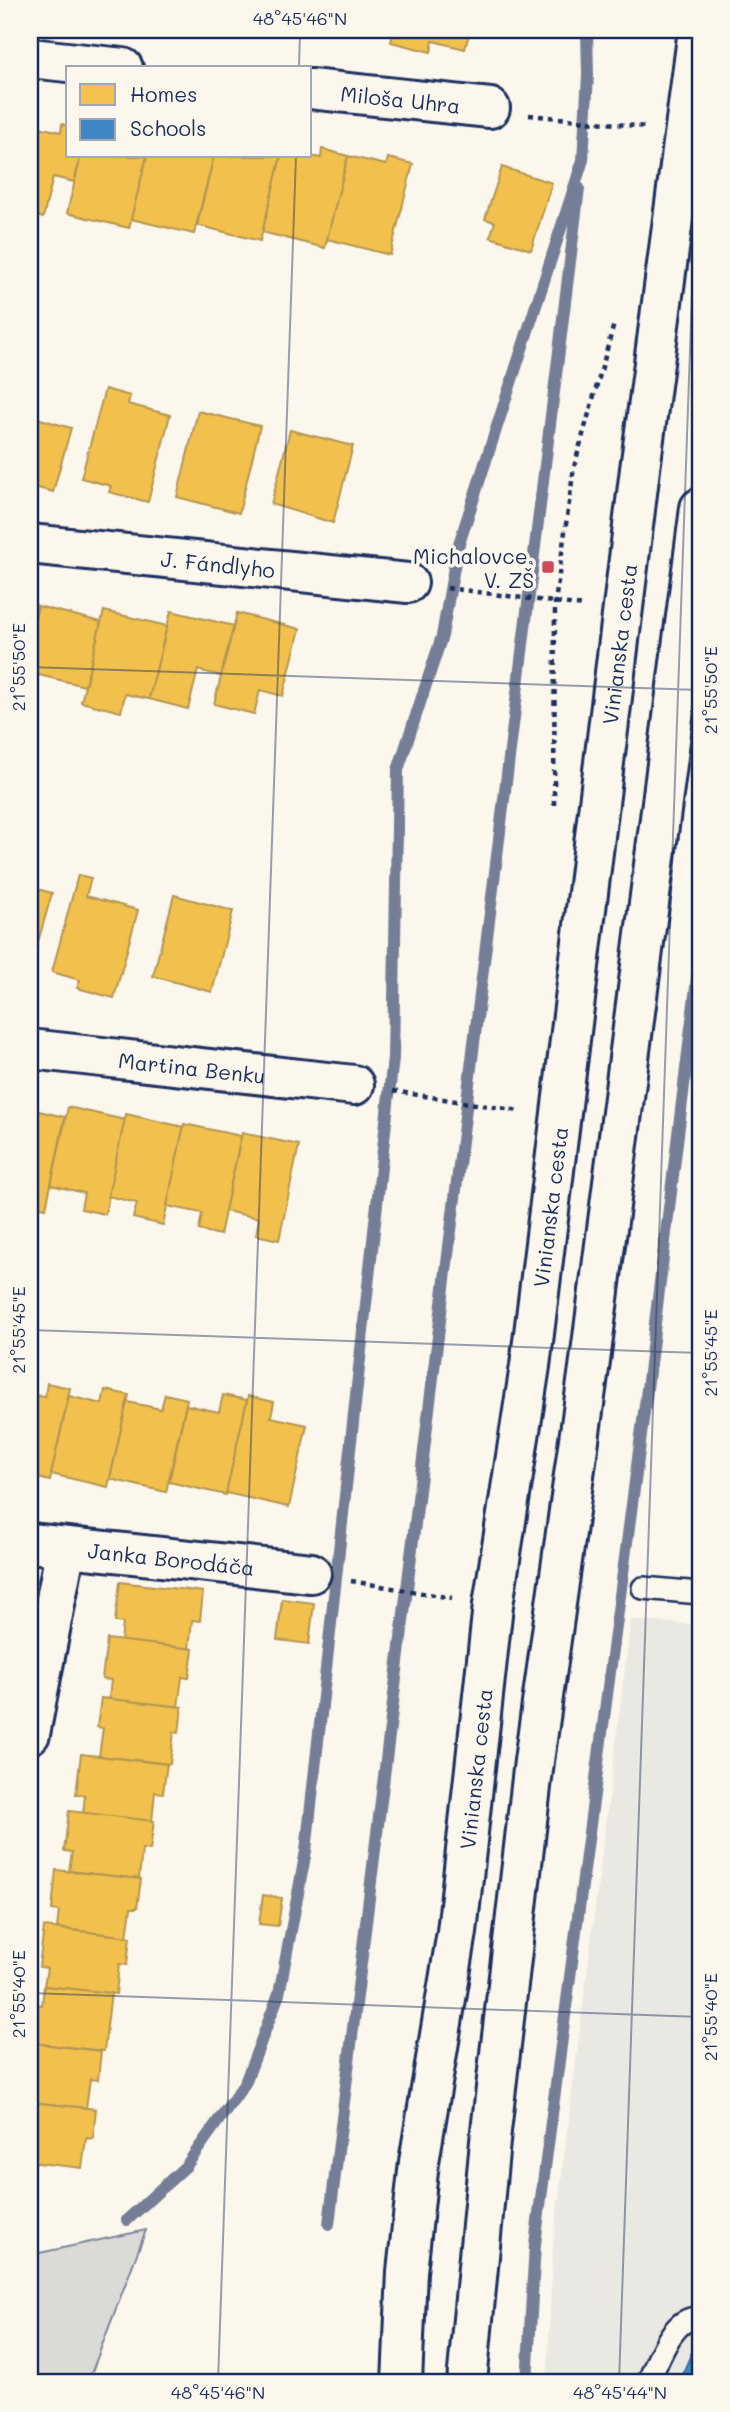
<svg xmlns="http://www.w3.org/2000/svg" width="730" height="2412" font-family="Mali,sans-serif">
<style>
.built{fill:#eae8e2}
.green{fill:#dadad7;stroke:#7a849a;stroke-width:2}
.homes{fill:#f2c14e;stroke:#b29553;stroke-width:2}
.schools{fill:#3f88c5;stroke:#346da6;stroke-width:2}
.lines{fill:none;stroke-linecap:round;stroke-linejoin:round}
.stream{stroke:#747e96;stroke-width:12}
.service-casing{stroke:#1b2f5e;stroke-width:26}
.minor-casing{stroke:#1b2f5e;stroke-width:44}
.secondary-casing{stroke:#1b2f5e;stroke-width:44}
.path{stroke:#1b2f5e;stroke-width:4.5;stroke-dasharray:5 5;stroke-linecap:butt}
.service{stroke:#fbf7ec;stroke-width:21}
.minor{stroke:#fbf7ec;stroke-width:38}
.secondary{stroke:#fbf7ec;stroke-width:38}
.ticks{fill:none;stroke:#1b2f5e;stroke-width:2;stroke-opacity:0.45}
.poi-dot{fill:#d1495b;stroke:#fbf7ec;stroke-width:2.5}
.labels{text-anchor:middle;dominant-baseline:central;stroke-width:7;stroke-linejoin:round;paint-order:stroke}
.street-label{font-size:21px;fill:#1b2f5e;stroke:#fbf7ec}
.poi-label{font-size:21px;fill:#1b2f5e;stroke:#fbf7ec;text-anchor:end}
.neatline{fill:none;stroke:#1b2f5e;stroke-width:2.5}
.ticks-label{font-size:18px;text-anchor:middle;fill:#1b2f5e}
</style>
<rect width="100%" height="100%" fill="#fbf7ec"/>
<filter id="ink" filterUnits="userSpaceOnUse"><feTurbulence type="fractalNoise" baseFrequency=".0143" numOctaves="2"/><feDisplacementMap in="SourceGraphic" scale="14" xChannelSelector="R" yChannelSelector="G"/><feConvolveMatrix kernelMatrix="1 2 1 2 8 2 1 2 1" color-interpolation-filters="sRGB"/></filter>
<g filter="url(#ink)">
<!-- built -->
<path class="built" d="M 631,1620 L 700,1625 L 700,2382 L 547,2382 L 553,2245 Z"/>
<!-- green -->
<path class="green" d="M 146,2230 L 88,2382 L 30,2382 L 30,2255 Z"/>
<!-- homes -->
<g class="homes">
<path d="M 394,30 L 470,30 L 465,49 L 433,41 L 431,52 L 391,42 Z"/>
<path d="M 62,124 L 68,126 L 68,156 L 81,156 L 74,182 L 53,177 L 43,218 L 30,214 L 30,125 L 61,132 Z"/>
<path d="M 322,149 L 348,156 L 325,248 L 262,232 L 281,156 L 310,156 L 321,158 Z"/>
<path d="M 81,156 L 147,156 L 129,228 L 67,213 Z"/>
<path d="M 147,156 L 214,156 L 194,234 L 131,219 Z"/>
<path d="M 214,156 L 281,156 L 260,241 L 197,225 Z"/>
<path d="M 348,156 L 386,165 L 388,158 L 413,164 L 390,255 L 327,239 Z"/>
<path d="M 502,167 L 552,183 L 531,250 L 490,237 L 495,222 L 485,219 Z"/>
<path d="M 105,389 L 130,396 L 128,404 L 170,415 L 148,502 L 109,492 L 111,486 L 81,478 Z"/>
<path d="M 198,411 L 260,426 L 239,513 L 177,497 Z"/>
<path d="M 30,416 L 71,428 L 53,492 L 30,486 Z"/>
<path d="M 290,430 L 353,446 L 333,523 L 271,504 Z"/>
<path d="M 30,604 L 38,606 L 30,638 Z"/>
<path d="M 38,606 L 101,622 L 85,686 L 30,673 L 30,638 Z"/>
<path d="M 104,611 L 167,626 L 149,699 L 125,694 L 121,712 L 81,702 Z"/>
<path d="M 171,611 L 234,626 L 221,676 L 198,670 L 188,709 L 149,699 Z"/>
<path d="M 237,613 L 300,629 L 283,696 L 260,690 L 254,714 L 214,704 Z"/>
<path d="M 78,875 L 91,878 L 86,896 L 138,910 L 114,998 L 77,988 L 80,980 L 52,972 Z"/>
<path d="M 30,887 L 52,893 L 30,970 Z"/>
<path d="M 174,895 L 233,911 L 212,992 L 153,976 Z"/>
<path d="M 68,1107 L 125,1120 L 105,1214 L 81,1209 L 84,1193 L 51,1185 Z"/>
<path d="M 30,1109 L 65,1117 L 46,1208 L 30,1205 Z"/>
<path d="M 126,1114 L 184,1127 L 163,1225 L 133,1218 L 137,1203 L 108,1196 Z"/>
<path d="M 184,1124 L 241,1136 L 220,1235 L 199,1230 L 202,1213 L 167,1206 Z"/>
<path d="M 242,1133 L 299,1145 L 279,1240 L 256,1235 L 259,1218 L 225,1211 Z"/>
<path d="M 47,1383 L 70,1388 L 50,1481 L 30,1476 L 30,1394 L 45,1397 Z"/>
<path d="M 105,1390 L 129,1395 L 108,1487 L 51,1474 L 69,1396 L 102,1404 Z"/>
<path d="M 165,1394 L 187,1399 L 166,1492 L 110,1479 L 127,1402 L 161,1409 Z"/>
<path d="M 223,1395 L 247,1400 L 226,1495 L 169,1482 L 186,1405 L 219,1412 Z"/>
<path d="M 248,1396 L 274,1402 L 271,1417 L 307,1425 L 289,1507 L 226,1493 Z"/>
<path d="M 120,1582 L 203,1592 L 200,1621 L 192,1620 L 189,1649 L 121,1641 L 123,1623 L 115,1622 Z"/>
<path d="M 282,1599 L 314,1603 L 309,1644 L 277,1640 Z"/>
<path d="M 107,1639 L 193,1649 L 189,1678 L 182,1677 L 178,1707 L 109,1699 L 111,1680 L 102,1679 Z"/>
<path d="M 101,1698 L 182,1707 L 179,1733 L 174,1732 L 170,1764 L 99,1756 L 103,1728 L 97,1727 Z"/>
<path d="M 81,1754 L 167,1764 L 163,1793 L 155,1792 L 152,1821 L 83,1813 L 85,1795 L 76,1794 Z"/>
<path d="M 69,1811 L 154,1821 L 150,1850 L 142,1849 L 139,1879 L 69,1871 L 72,1852 L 64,1851 Z"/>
<path d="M 56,1870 L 141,1879 L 137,1908 L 131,1908 L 127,1937 L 57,1928 L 59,1911 L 52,1910 Z"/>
<path d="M 263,1895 L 282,1898 L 278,1926 L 259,1924 Z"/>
<path d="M 44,1927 L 130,1937 L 127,1965 L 119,1964 L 116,1994 L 44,1986 L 47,1968 L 39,1967 Z"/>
<path d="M 44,1986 L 111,1993 L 104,2051 L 30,2043 L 30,2004 L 42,2005 Z"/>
<path d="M 30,2043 L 101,2051 L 98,2080 L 90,2079 L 86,2108 L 30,2102 Z"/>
<path d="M 30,2102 L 96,2109 L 93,2139 L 86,2138 L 82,2168 L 30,2162 Z"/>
</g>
<!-- schools -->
<path class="schools" d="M 694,2347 L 700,2350 L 700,2382 L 679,2382 Z"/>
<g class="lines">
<!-- stream -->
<g class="stream">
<path d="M 127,2220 L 186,2166 L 245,2083 L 279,1994 L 306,1851 L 393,1058 L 398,770 L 442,636 L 457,550 L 583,160 L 588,75 L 587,30"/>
<path d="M 329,2224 L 579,188"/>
<path d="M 527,2382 L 535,2244 L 645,1405 L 700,954"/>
</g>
<defs>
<g id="service">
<path d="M 643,1588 L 700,1593"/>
<path d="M 648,2382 C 658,2362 673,2313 700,2319"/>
</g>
<g id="minor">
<path d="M 30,58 L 123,68"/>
<path id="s1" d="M 310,89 L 490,108"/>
<path id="s2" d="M 30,544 L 408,583"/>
<path id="s3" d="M 30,1049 L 354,1085"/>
<path id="s4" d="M 30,1543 L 311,1573"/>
<path d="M 30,1734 L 66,1547"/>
</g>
<g id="secondary">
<path id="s5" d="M 402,2382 L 407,2272 L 419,2162 L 457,1932 L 493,1605 L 530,1366 L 640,469 L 698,30"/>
<path d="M 467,2382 L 491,2131 L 534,1761 L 590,1361 L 700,508"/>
</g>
</defs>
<!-- service casing -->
<use href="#service" class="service-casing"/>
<!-- minor casing -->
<use href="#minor" class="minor-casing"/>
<!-- secondary casing -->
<use href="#secondary" class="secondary-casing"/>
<!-- path -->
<g class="path">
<path d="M 529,115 L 645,127"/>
<path d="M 447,588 L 584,606"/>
<path d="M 554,805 L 555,603 L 574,467 L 614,324"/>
<path d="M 393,1091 L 519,1111"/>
<path d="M 351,1581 L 452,1598"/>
</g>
<!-- service -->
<use href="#service" class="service"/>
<!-- minor -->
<use href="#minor" class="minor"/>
<!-- secondary -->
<use href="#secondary" class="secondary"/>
</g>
</g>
<!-- ticks -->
<path class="ticks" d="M 299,68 L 300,30M 30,667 L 700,690M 30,1330 L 700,1353M 30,1993 L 700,2017M 218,2382 L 296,156M 619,2382 L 700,64"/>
<!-- markers -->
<rect class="poi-dot" x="541" y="560" width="14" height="14" rx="3.5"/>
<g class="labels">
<!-- street labels -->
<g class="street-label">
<text stroke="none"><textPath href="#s1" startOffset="91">Miloša Uhra</textPath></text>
<text stroke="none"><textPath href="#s2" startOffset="189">J. Fándlyho</textPath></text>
<text stroke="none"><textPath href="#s5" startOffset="1752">Vinianska cesta</textPath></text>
<text stroke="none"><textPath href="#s3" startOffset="163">Martina Benku</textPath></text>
<text stroke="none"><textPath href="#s5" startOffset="1185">Vinianska cesta</textPath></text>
<text stroke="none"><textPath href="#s4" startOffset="142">Janka Borodáča</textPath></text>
<text stroke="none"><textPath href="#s5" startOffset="618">Vinianska cesta</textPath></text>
</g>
<!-- poi labels -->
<g class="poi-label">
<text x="534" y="555">Michalovce,<tspan x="534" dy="24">V. ZŠ</tspan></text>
</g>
</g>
<!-- margin -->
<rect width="730" height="2412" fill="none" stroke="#fbf7ec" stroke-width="77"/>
<!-- legend -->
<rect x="66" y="66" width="245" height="91" fill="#fbf7ec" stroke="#a1a7b3" stroke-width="2"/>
<rect x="80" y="84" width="35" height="21" fill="#f2c14e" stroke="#a1a7b3" stroke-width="2"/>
<text x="130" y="102" font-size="21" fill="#1b2f5e">Homes</text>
<rect x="80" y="119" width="35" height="21" fill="#3f88c5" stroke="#a1a7b3" stroke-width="2"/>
<text x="130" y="136" font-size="21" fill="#1b2f5e">Schools</text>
<rect x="38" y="38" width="654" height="2336" class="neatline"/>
<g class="ticks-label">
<text x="300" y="25">48°45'46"N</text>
<text transform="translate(19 667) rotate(-90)" y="6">21°55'50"E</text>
<text transform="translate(711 690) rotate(-90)" y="6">21°55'50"E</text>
<text transform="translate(19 1330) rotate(-90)" y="6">21°55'45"E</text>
<text transform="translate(711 1353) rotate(-90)" y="6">21°55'45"E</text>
<text transform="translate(19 1994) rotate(-90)" y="6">21°55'40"E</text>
<text transform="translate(711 2017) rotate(-90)" y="6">21°55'40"E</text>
<text x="218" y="2399">48°45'46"N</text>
<text x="620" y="2399">48°45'44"N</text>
</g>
</svg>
